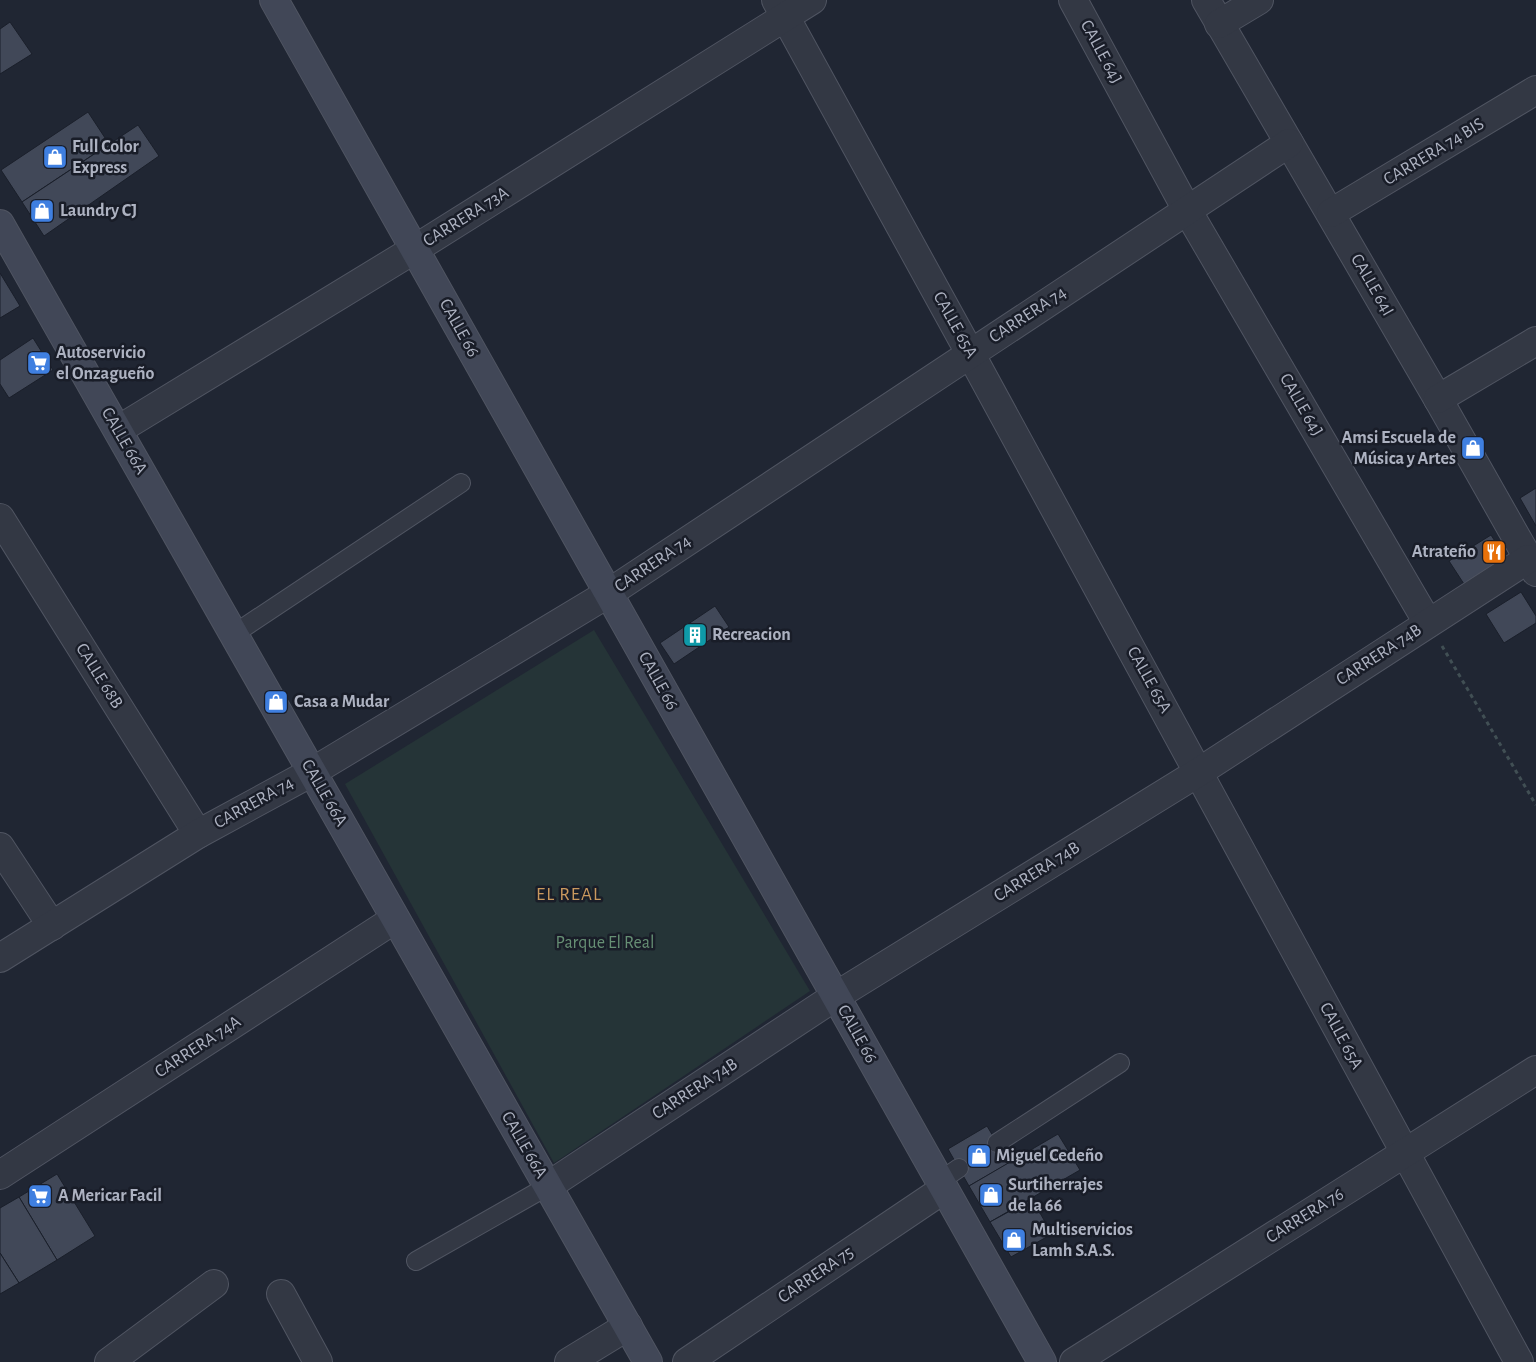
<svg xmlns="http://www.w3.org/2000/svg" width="1536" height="1362" font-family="'Alegreya Sans',sans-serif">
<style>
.green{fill:#253437}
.building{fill:#414858;stroke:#1a1f2a}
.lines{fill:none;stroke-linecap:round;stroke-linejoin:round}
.lane-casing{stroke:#505562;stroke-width:20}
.street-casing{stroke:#505562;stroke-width:30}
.secondary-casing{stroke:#505562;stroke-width:30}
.path{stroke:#414f54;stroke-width:3;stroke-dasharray:4 4;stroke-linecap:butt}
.lane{stroke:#333844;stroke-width:18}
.street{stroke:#333844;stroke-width:28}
.secondary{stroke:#414757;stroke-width:28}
.labels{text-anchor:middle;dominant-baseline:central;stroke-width:5;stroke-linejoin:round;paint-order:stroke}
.street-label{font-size:18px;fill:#adb2c1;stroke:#191d28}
.poi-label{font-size:18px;font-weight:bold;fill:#adb2c1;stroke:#191d28;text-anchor:start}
.park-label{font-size:18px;fill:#668f74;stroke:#191d28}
.neighbourhood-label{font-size:19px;letter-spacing:1px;fill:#ca995e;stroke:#191d28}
</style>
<rect width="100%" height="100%" fill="#202633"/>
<!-- green -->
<path class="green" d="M 594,630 L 810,991 L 554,1163 L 345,784 Z"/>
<!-- building -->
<g class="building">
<path d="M 10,22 L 32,54 L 0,74 L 0,29 Z"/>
<path d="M 88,112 L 109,144 L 22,202 L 1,170 Z"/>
<path d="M 138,125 L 159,156 L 44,236 L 22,202 Z"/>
<path d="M 0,273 L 20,306 L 0,318 Z"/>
<path d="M 33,338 L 53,370 L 9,398 L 0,384 L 0,360 Z"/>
<path d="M 1536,488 L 1536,526 L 1520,498 Z"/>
<path d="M 1491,535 L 1505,557 L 1464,584 L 1449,561 Z"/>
<path d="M 1521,592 L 1536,616 L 1536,623 L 1504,643 L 1486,614 Z"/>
<path d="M 715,606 L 729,627 L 674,664 L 660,643 Z"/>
<path d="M 987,1126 L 1009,1163 L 969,1186 L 948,1149 Z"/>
<path d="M 1058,1134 L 1080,1170 L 990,1222 L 969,1186 Z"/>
<path d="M 57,1174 L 95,1236 L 57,1260 L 19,1197 Z"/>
<path d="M 19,1197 L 57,1260 L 19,1283 L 0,1253 L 0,1208 Z"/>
<path d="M 1032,1199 L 1052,1234 L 1011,1257 L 990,1222 Z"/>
<path d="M 0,1253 L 19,1283 L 0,1294 Z"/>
</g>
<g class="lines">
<defs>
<g id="lane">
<path d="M 234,634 L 461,483"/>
<path d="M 997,1143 L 1120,1063"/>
<path d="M 940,1181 L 959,1168"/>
<path d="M 416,1261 L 548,1186"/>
</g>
<g id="street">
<path d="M 776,0 L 970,353 L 1519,1362"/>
<path d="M 1073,0 L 1187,210 L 1428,623"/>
<path d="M 1206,0 L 1438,399 L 1536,572"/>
<path d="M 1219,24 L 1259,0"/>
<path d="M 1331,213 L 1536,90"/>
<path d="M 1438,399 L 1536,341"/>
<path d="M 118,430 L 415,249 L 812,0"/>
<path d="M 0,518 L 198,834"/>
<path d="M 0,847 L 52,926"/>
<path d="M 0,958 L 198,834 L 312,772 L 609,593 L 1289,143"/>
<path d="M 0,1175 L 395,919"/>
<path d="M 548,1186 L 836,996 L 1199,772 L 1528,559"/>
<path d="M 281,1294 L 318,1362"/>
<path d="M 109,1362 L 214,1284"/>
<path d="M 569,1362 L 628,1326"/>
<path d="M 687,1362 L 944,1189"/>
<path d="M 1074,1362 L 1536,1070"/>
</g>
<g id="secondary">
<path d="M 274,0 L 1042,1362"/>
<path d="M 0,224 L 648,1362"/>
</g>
</defs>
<!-- lane casing -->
<use href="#lane" class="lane-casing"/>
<!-- street casing -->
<use href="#street" class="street-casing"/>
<!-- secondary casing -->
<use href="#secondary" class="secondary-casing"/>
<!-- path -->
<path class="path" d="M 1442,646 L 1536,805"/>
<!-- lane -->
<use href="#lane" class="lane"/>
<!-- street -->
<use href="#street" class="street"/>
<!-- secondary -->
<use href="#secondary" class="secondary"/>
</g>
<!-- icons -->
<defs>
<symbol id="shop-square" viewBox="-11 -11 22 22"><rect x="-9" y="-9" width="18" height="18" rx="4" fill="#3f7fe0" stroke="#191d28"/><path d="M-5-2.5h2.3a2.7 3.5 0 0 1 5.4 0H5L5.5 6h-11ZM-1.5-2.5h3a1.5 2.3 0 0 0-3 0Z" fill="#fff"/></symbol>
<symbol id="supermarket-square" viewBox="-11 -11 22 22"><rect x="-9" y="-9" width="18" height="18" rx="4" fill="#3f7fe0" stroke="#191d28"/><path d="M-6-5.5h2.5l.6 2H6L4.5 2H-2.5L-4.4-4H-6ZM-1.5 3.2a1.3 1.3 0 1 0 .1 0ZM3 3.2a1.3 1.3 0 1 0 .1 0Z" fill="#fff"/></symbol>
<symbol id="restaurant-square" viewBox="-11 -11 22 22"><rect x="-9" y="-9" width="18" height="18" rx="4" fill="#e8710a" stroke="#191d28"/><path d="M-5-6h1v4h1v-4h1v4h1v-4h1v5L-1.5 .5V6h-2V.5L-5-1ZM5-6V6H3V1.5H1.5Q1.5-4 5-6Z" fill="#fff"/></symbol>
<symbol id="building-square" viewBox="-11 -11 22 22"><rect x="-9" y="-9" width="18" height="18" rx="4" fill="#0f9aa8" stroke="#191d28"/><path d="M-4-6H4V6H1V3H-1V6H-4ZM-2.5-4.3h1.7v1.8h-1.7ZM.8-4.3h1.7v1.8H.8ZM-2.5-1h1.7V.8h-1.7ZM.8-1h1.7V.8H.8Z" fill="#fff"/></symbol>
</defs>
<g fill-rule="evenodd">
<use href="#shop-square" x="41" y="143" width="28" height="28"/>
<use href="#shop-square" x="28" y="197" width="28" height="28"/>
<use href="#supermarket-square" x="25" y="349" width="28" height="28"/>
<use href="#shop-square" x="1459" y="434" width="28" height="28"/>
<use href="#restaurant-square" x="1480" y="538" width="28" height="28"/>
<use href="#building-square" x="681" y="621" width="28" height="28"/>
<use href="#shop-square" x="262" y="688" width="28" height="28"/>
<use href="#shop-square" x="965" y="1142" width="28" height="28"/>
<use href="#shop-square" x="977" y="1181" width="28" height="28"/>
<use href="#supermarket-square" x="26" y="1182" width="28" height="28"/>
<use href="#shop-square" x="1000" y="1226" width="28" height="28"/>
</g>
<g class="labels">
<!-- street labels -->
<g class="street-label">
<text transform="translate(1101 52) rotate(62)">CALLE 64J</text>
<text transform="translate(1434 152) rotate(-31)">CARRERA 74 BIS</text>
<text transform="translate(466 217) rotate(-32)">CARRERA 73A</text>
<text transform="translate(1372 285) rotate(60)">CALLE 64I</text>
<text transform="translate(1028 315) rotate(-33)">CARRERA 74</text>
<text transform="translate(955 325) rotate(61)">CALLE 65A</text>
<text transform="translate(459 328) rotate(61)">CALLE 66</text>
<text transform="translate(1301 405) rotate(60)">CALLE 64J</text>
<text transform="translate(124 441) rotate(60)">CALLE 66A</text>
<text transform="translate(653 564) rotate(-34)">CARRERA 74</text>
<text transform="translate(1379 655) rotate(-33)">CARRERA 74B</text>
<text transform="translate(99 676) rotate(58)">CALLE 68B</text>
<text transform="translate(1149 680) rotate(61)">CALLE 65A</text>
<text transform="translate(658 681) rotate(61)">CALLE 66</text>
<text transform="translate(324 793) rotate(60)">CALLE 66A</text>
<text transform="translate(254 803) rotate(-29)">CARRERA 74</text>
<text transform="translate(1037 872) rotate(-32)">CARRERA 74B</text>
<text transform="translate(857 1034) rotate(61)">CALLE 66</text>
<text transform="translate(1341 1036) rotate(62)">CALLE 65A</text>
<text transform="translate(198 1047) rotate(-33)">CARRERA 74A</text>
<text transform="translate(695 1089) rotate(-33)">CARRERA 74B</text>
<text transform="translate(524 1145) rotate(60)">CALLE 66A</text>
<text transform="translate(1305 1216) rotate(-32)">CARRERA 76</text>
<text transform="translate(816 1275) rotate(-34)">CARRERA 75</text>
</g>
<!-- poi labels -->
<g class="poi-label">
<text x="72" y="147">Full Color<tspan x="72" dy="21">Express</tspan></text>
<text x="60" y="211">Laundry CJ</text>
<text x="56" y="353">Autoservicio<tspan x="56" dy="21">el Onzagueño</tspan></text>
<text x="1456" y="438" text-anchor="end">Amsi Escuela de<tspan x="1456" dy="21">Música y Artes</tspan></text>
<text x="1476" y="552" text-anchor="end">Atrateño</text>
<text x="712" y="635">Recreacion</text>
<text x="294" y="702">Casa a Mudar</text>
<text x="996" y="1156">Miguel Cedeño</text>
<text x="1008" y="1185">Surtiherrajes<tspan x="1008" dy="21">de la 66</tspan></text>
<text x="58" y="1196">A Mericar Facil</text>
<text x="1032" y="1230">Multiservicios<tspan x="1032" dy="21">Lamh S.A.S.</tspan></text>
</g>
<!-- park labels -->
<g class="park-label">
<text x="605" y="943">Parque El Real</text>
</g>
<!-- neighbourhood labels -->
<g class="neighbourhood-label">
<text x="569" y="894">EL REAL</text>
</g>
</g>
</svg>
